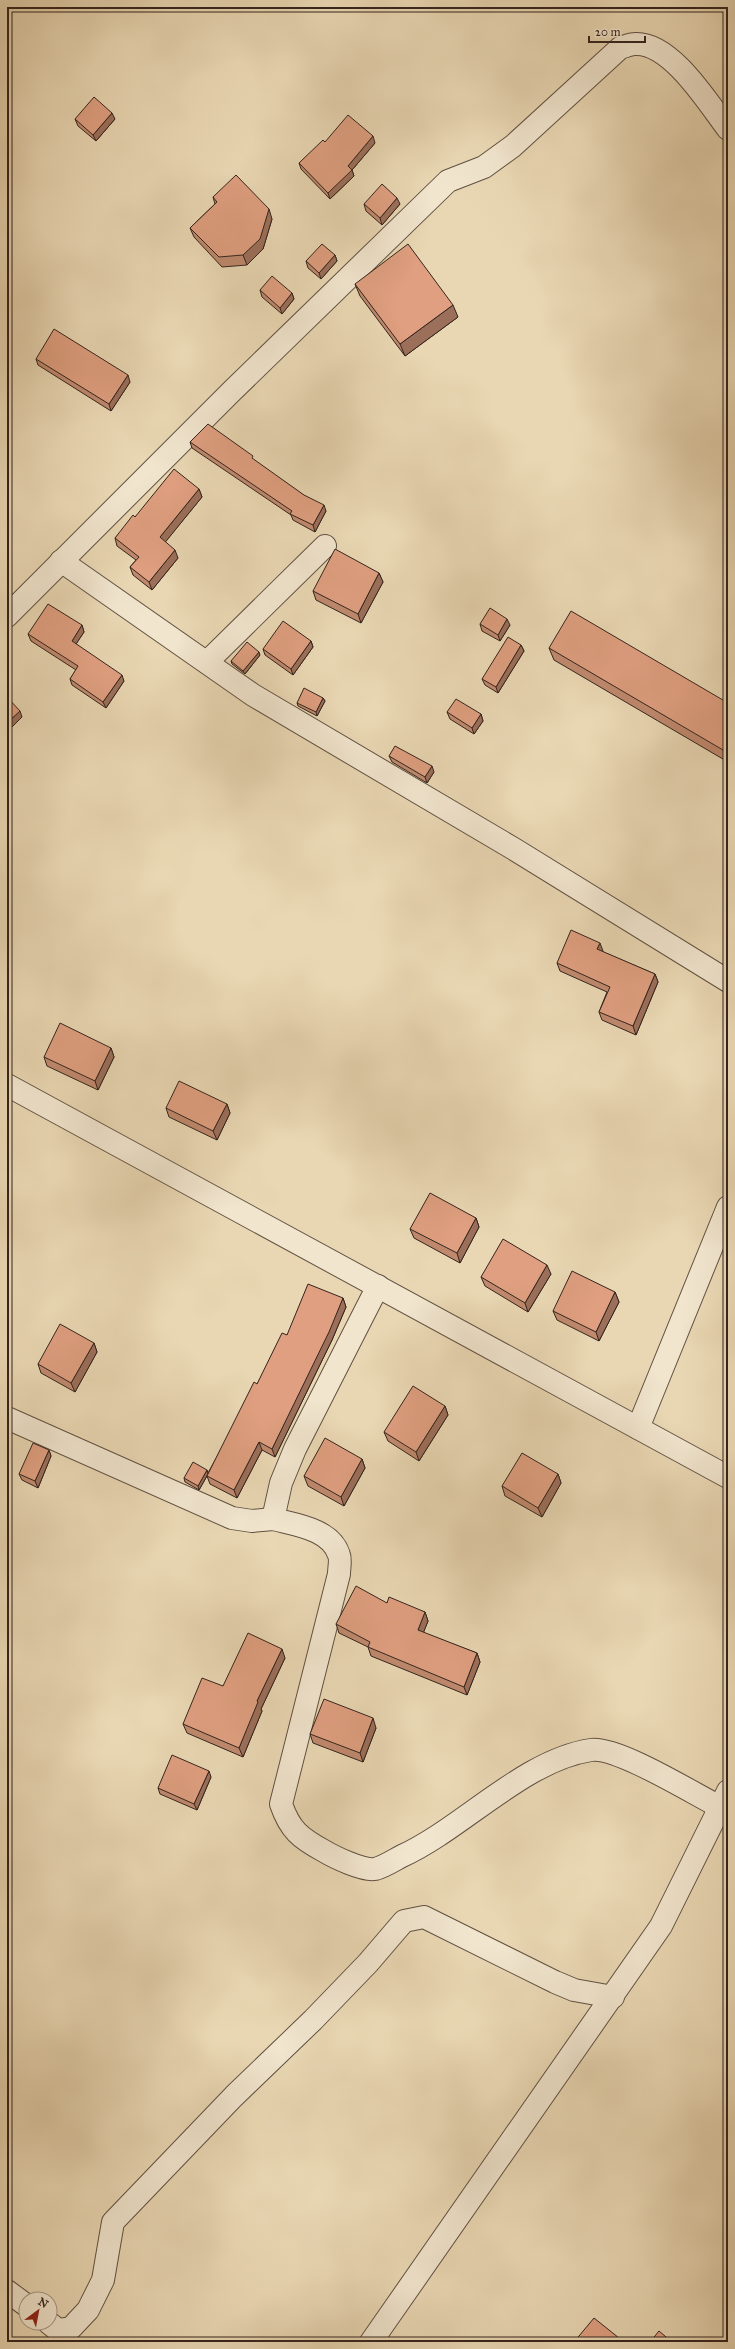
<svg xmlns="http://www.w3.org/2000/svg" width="735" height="2349" font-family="'IM FELL Great Primer',serif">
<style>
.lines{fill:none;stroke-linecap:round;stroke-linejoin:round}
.minor-casing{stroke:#615142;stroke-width:24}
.minor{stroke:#f1e5ce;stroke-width:22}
.wall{fill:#c0896e;stroke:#34241d}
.shaded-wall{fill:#9c6f5a;stroke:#34241d}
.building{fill:#df9f80;stroke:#34241d}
</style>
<rect width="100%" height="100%" fill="#e9d7b3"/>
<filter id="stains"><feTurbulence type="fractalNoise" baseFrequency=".005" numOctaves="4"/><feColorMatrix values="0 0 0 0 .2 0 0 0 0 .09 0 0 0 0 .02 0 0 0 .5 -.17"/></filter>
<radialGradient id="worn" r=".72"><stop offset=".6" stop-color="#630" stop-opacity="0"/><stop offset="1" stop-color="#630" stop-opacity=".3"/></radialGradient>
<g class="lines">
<defs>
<g id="minor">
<path d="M 61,561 L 253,695 L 514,849 L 728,981"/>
<path d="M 7,616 L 233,390 L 448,181 L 484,167 L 513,146 L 620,48 C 624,47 630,44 635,44 C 671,42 708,103 728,129"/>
<path d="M 207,662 L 325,546"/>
<path d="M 7,1085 L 728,1477"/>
<path d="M 378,1286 L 295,1449 L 281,1483 L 273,1519 C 296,1525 331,1529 339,1555 C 341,1560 339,1568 339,1574 L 281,1804 C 290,1830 300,1838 324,1851 C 334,1857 363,1871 375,1869 C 384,1867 394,1860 402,1856 C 463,1828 524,1760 591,1750 C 617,1746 694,1794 720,1807"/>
<path d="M 7,1418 L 232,1518 L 252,1521 L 273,1519"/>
<path d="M 638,1428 L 728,1207"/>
<path d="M 7,2291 L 26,2305"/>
<path d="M 49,2323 L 58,2330 L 71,2328 L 88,2310 L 103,2280 L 113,2222 L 234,2096 L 313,2020 L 368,1963 L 404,1921 L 424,1917 L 555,1982 L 574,1990 L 613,1997"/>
<path d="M 371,2342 L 661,1926 L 728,1791"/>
</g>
</defs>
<!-- minor casing -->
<use href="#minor" class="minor-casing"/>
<!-- minor -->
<use href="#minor" class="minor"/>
</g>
<!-- wall -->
<g class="wall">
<path d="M 75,119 L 115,119 L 96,141 L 78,126 Z"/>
<path d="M 325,142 L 375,143 L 352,170 L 354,176 L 330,199 L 301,169 L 299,163 Z"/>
<path d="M 213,197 L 272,219 L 263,249 L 247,265 L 222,267 L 194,237 L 190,228 L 215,204 Z"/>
<path d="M 364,204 L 400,204 L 382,225 L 366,211 Z"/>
<path d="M 335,255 L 337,261 L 321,279 L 308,268 L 306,261 Z"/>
<path d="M 355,284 L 458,317 L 405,356 L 360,296 Z"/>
<path d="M 260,290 L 292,293 L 294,299 L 282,314 L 262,297 Z"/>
<path d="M 36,359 L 130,382 L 111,411 L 38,365 Z"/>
<path d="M 190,442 L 255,461 L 326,511 L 315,532 L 293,520 L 291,515 L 192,448 Z"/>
<path d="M 199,489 L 202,497 L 165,542 L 178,558 L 152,590 L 133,575 L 130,567 L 136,560 L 117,546 L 115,538 L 135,517 Z"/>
<path d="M 379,573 L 383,582 L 361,623 L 316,600 L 313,591 Z"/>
<path d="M 480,624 L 510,625 L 500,641 L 482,631 Z"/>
<path d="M 82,625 L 84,632 L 76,644 L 124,681 L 106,708 L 72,685 L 70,679 L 76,670 L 31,641 L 28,634 Z"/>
<path d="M 311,641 L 313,647 L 293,675 L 265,655 L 263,649 Z"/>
<path d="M 521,645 L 524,651 L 498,693 L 485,685 L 482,679 Z"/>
<path d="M 549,648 L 728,703 L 728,762 L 554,660 Z"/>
<path d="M 260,655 L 245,674 L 232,664 L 231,661 Z"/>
<path d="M 323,698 L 325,701 L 317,716 L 298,706 L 297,703 Z"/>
<path d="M 447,712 L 481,714 L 483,721 L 474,734 L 450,719 Z"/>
<path d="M 389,756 L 434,772 L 427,783 L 392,762 Z"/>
<path d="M 603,951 L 603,952 L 655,974 L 658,982 L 636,1035 L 602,1020 L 599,1012 L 607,992 L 560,971 L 557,963 Z"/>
<path d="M 111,1048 L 114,1057 L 98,1090 L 47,1066 L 44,1057 Z"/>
<path d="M 227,1104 L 230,1113 L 217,1140 L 169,1117 L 166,1108 Z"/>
<path d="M 476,1218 L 479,1227 L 460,1263 L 414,1238 L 410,1229 Z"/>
<path d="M 551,1274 L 528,1312 L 485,1286 L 481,1277 Z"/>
<path d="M 615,1292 L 619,1302 L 599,1341 L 557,1320 L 553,1311 Z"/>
<path d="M 343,1298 L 346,1307 L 332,1340 L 275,1457 L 262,1450 L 237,1498 L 210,1484 L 207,1476 L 199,1490 L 185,1482 L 184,1478 L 207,1470 L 208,1473 L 257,1384 L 287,1335 Z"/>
<path d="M 94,1343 L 97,1352 L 75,1392 L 41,1373 L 38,1364 Z"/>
<path d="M 445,1406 L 448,1415 L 419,1461 L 388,1441 L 384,1432 Z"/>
<path d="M 49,1450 L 51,1456 L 38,1488 L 22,1480 L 19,1474 Z"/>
<path d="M 362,1459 L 365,1468 L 344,1506 L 308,1486 L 304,1476 Z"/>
<path d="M 558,1474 L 561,1483 L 542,1517 L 505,1496 L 502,1486 Z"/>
<path d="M 387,1603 L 425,1612 L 428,1621 L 423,1633 L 477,1653 L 480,1662 L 467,1695 L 371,1656 L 368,1647 L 339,1633 L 336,1624 Z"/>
<path d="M 285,1658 L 261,1709 L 262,1711 L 243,1757 L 187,1733 L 183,1724 L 223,1686 Z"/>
<path d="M 376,1728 L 363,1762 L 313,1743 L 310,1734 Z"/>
<path d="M 211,1777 L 197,1810 L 160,1794 L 158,1788 Z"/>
</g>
<!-- shaded-wall -->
<g class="shaded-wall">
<path d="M 112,113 L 115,119 L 96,141 L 93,135 Z"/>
<path d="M 373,136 L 375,143 L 352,170 L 354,176 L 330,199 L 328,193 L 348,166 Z"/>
<path d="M 397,198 L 400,204 L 382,225 L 380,218 Z"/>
<path d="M 269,209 L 272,219 L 263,249 L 247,265 L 243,255 Z"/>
<path d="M 335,255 L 337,261 L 321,279 L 319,273 Z"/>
<path d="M 292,293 L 294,299 L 282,314 L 280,308 Z"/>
<path d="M 453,305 L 458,317 L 405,356 L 400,344 Z"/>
<path d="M 128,375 L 130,382 L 111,411 L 109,404 Z"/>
<path d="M 199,489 L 202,497 L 163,545 L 160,537 Z"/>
<path d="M 324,505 L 326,511 L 315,532 L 313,525 Z"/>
<path d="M 175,550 L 178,558 L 152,590 L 149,582 Z"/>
<path d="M 379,573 L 383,582 L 361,623 L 358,614 Z"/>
<path d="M 507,619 L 510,625 L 500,641 L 498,635 Z"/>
<path d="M 82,625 L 84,632 L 74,647 L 72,641 Z"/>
<path d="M 311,641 L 313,647 L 293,675 L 291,669 Z"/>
<path d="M 521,645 L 524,651 L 498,693 L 496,687 Z"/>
<path d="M 259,652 L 260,655 L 245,674 L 243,671 Z"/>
<path d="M 122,675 L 124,681 L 106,708 L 103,702 Z"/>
<path d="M 323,698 L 325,701 L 317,716 L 316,712 Z"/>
<path d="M 20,711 L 22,717 L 7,732 L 7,723 Z"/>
<path d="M 481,714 L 483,721 L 474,734 L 472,728 Z"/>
<path d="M 728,742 L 728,762 L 723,750 Z"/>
<path d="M 432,766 L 434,772 L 427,783 L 425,777 Z"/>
<path d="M 600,943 L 603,951 L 600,958 L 597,949 Z"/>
<path d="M 655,974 L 658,982 L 636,1035 L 633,1026 Z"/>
<path d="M 111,1048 L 114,1057 L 98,1090 L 95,1081 Z"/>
<path d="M 227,1104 L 230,1113 L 217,1140 L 213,1131 Z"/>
<path d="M 476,1218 L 479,1227 L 460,1263 L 457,1253 Z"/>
<path d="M 547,1265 L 551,1274 L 528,1312 L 525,1303 Z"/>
<path d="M 615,1292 L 619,1302 L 599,1341 L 596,1332 Z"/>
<path d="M 343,1298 L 346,1307 L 332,1340 L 275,1457 L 272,1449 Z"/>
<path d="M 94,1343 L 97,1352 L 75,1392 L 71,1383 Z"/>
<path d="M 445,1406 L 448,1415 L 419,1461 L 416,1452 Z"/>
<path d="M 259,1442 L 262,1450 L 237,1498 L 234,1490 Z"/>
<path d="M 49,1450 L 51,1456 L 38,1488 L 35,1481 Z"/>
<path d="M 362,1459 L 365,1468 L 344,1506 L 341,1497 Z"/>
<path d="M 207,1470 L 208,1474 L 199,1490 L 198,1486 Z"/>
<path d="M 558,1474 L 561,1483 L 542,1517 L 538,1508 Z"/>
<path d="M 425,1612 L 428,1621 L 421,1639 L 418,1630 Z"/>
<path d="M 282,1649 L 285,1658 L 261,1709 L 262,1711 L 243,1757 L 239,1748 L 257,1701 Z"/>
<path d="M 477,1653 L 480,1662 L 467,1695 L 464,1687 Z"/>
<path d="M 373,1718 L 376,1728 L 363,1762 L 360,1753 Z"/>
<path d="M 209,1771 L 211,1777 L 197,1810 L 194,1804 Z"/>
</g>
<!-- building -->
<g class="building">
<path d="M 94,97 L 112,113 L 93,135 L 75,119 Z"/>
<path d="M 348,115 L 373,136 L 348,166 L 352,170 L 328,193 L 299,163 L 323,140 L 325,142 Z"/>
<path d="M 236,175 L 269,209 L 260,239 L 243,255 L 219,257 L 190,228 L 217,202 L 213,197 Z"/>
<path d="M 382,184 L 397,198 L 380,218 L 364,204 Z"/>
<path d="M 322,244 L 335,255 L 319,273 L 306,261 Z"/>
<path d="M 408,244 L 453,305 L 400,344 L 355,284 Z"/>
<path d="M 272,276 L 292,293 L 280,308 L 260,290 Z"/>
<path d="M 54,329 L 128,375 L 109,404 L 36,359 Z"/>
<path d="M 208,424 L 253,456 L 252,458 L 304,495 L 324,505 L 313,525 L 290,514 L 292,511 L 190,442 Z"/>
<path d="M 174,469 L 199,489 L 160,537 L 175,550 L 149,582 L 130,567 L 139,557 L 115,538 L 133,515 L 135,517 Z"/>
<path d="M 335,549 L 379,573 L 358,614 L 313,591 Z"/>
<path d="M 48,604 L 82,625 L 72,641 L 122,675 L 103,702 L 70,679 L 78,666 L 28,634 Z"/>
<path d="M 490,608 L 507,619 L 498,635 L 480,624 Z"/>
<path d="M 571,611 L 728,703 L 728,742 L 723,750 L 549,648 Z"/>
<path d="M 283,621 L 311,641 L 291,669 L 263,649 Z"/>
<path d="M 508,637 L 521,645 L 496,687 L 482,679 Z"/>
<path d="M 247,642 L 259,652 L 243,671 L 231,661 Z"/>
<path d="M 304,688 L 323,698 L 316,712 L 297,703 Z"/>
<path d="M 7,697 L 20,711 L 7,723 Z"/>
<path d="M 456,699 L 481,714 L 472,728 L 447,712 Z"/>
<path d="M 395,746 L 432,766 L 425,777 L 389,756 Z"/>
<path d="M 571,930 L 600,943 L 597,949 L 655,974 L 633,1026 L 599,1012 L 610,987 L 557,963 Z"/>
<path d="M 60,1023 L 111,1048 L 95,1081 L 44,1057 Z"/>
<path d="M 179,1081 L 227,1104 L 213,1131 L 166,1108 Z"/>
<path d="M 430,1193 L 476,1218 L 457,1253 L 410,1229 Z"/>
<path d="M 503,1239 L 547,1265 L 525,1303 L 481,1277 Z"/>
<path d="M 572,1271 L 615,1292 L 596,1332 L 553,1311 Z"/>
<path d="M 308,1284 L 343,1298 L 329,1332 L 272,1449 L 259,1442 L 234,1490 L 207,1476 L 254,1382 L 257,1384 L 282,1333 L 287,1335 Z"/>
<path d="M 60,1324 L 94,1343 L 71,1383 L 38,1364 Z"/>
<path d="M 413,1386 L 445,1406 L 416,1452 L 384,1432 Z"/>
<path d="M 325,1438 L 362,1459 L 341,1497 L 304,1476 Z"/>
<path d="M 33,1443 L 49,1450 L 35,1481 L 19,1474 Z"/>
<path d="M 522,1453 L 558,1474 L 538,1508 L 502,1486 Z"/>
<path d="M 193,1462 L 207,1470 L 198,1486 L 184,1478 Z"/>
<path d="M 356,1586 L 387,1603 L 389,1597 L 425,1612 L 418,1630 L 477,1653 L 464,1687 L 368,1647 L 370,1642 L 336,1624 Z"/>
<path d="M 248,1633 L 282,1649 L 257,1701 L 258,1702 L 239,1748 L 183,1724 L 202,1678 L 223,1686 Z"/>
<path d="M 324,1699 L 373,1718 L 360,1753 L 310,1734 Z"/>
<path d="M 172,1755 L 209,1771 L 194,1804 L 158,1788 Z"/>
<path d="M 594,2318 L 624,2342 L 574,2342 Z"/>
<path d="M 659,2331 L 672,2342 L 650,2342 Z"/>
</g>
<!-- margin -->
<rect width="735" height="2349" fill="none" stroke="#e9d7b3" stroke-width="24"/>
<rect x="8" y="8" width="719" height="2333" fill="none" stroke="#34241d" stroke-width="2"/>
<rect x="12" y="12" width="711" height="2325" fill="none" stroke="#34241d"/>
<!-- north arrow -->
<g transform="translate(38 2311) rotate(32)"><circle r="19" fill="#f1e5ce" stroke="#a59887"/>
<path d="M0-3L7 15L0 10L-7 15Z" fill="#8f2418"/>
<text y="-6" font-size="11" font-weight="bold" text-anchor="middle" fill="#34241d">N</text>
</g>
<!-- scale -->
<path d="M589 36v6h56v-6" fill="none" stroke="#34241d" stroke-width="2"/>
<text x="595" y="36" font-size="12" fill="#34241d" stroke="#f1e5ce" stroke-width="3" paint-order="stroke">20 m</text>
<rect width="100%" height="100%" filter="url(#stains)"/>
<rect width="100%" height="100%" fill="url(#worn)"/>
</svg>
